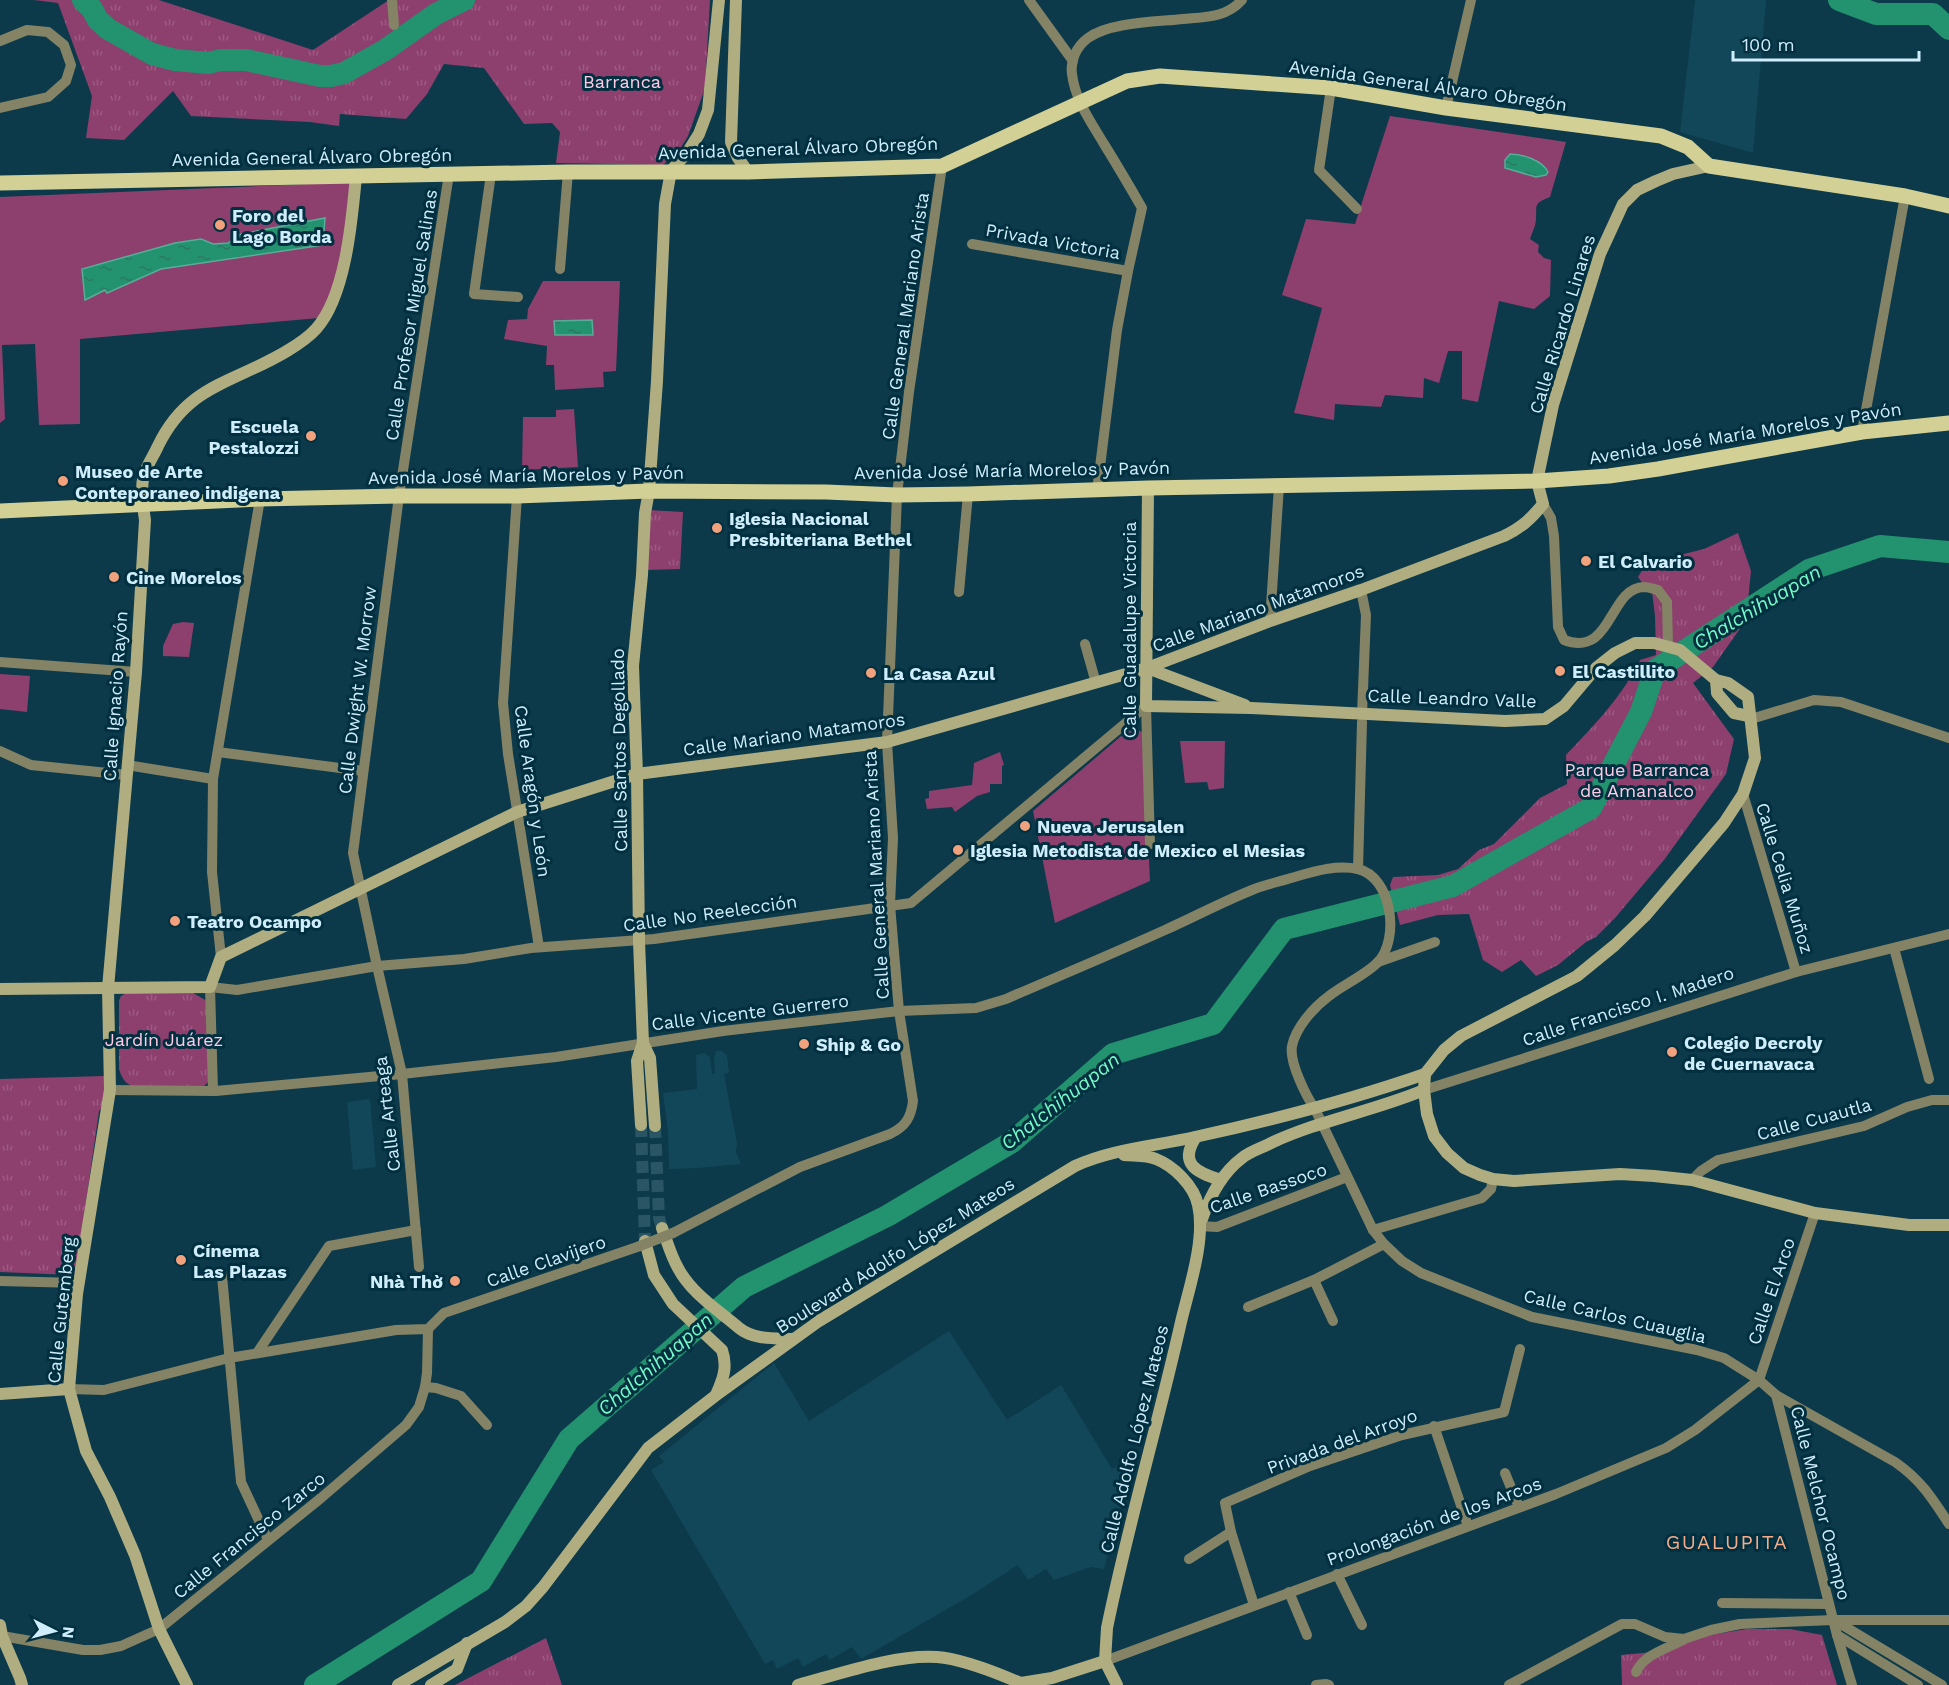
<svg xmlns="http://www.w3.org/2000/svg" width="1949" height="1685" font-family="'Work Sans',sans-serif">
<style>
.built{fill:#124759}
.green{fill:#8d3f6d}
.park{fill:url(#park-tufts)}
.water{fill:url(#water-ripples);stroke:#56ae98;stroke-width:1.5}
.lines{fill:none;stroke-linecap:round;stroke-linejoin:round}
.river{stroke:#22936e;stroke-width:22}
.secondary-tunnel{stroke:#295565;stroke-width:12;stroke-dasharray:12 6;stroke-linecap:butt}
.street{stroke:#848366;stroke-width:10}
.secondary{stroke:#b0ae80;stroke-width:12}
.primary{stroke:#d2d094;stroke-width:15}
.street-bridge{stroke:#848366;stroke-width:10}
.poi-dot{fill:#f1a17c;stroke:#003040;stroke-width:2}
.labels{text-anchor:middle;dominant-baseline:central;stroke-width:6;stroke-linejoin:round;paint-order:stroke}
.park-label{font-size:18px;fill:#fecae5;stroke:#003040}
.street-label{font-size:18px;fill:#cfedfb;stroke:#003040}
.poi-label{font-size:18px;font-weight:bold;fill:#cfedfb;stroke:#003040;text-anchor:start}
.water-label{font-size:20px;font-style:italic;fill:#76fac7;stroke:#003040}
.neighbourhood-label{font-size:20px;letter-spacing:1.5px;fill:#f6ac89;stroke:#003040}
</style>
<defs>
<pattern id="park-tufts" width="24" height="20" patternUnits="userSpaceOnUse" patternTransform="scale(1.5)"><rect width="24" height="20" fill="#8d3f6d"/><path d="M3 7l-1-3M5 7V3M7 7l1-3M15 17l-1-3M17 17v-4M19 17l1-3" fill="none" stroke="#9c5b83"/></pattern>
<pattern id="water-ripples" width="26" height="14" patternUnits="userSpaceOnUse" patternTransform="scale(1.5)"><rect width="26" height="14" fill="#22936e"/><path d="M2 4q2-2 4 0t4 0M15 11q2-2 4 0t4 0" fill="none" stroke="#2c7862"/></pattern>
</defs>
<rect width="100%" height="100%" fill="#0c3a4a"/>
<!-- built -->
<g class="built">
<path d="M 1695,0 L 1766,0 L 1753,153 L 1680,132 Z"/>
<path d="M 716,1051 L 722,1051 L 727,1055 L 729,1073 L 724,1074 L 737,1143 L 736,1152 L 741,1164 L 698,1168 L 669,1169 L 668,1131 L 663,1093 L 697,1089 L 696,1055 L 704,1053 L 710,1057 L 712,1074 L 715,1074 L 714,1060 Z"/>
<path d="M 370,1099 L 376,1167 L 353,1170 L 347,1102 Z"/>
<path d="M 949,1331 L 1007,1420 L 1061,1385 L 1112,1469 L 1124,1462 L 1129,1472 L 1104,1569 L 1091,1567 L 1054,1580 L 1046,1569 L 1028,1580 L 1018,1565 L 973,1594 L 861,1659 L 852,1647 L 830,1660 L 826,1654 L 803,1667 L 798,1658 L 777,1669 L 773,1660 L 765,1664 L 651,1470 L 664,1462 L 659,1456 L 774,1363 L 809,1421 Z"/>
</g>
<!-- green -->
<g class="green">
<path d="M 1390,116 L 1566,142 L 1550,197 C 1533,204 1537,204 1536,219 C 1536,225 1532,233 1530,239 L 1539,245 L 1538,252 L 1544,258 L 1551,260 L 1550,296 L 1534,309 L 1499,301 L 1478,402 L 1462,399 L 1462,351 L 1448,351 L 1439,383 L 1424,378 L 1423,398 L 1385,395 L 1381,407 L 1335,404 L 1334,420 L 1294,413 L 1322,308 L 1282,295 L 1306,219 L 1355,224 Z"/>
<path d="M 354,182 C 348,223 344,285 319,318 L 80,339 L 80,424 L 39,425 L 35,344 L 2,345 L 5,419 L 0,423 L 0,197 Z"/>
<path d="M 543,281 L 620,281 L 616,371 L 603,372 L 604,387 L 555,390 L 554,365 L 546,365 L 547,346 L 504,339 L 508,320 L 527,319 L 528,309 Z"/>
<path d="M 574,409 L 578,467 L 522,470 L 523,417 L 556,417 L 556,410 Z"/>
<path d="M 183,622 L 194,623 L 189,657 L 163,656 L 163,646 L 173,624 Z"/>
<path d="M 0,674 L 30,676 L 27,712 L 0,709 Z"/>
<path d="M 1133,726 L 1143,733 L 1150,881 L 1055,923 L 1033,811 Z"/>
<path d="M 1180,741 L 1225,741 L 1224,788 L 1209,790 L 1207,782 L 1185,783 Z"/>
<path d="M 1000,752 L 1004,765 L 1002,766 L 1002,784 L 990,784 L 990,792 L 977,796 L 955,812 L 952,807 L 927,809 L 925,799 L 929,798 L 929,791 L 972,785 L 974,763 Z"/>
</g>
<!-- park -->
<g class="park">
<path d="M 34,0 L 159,0 L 313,50 L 389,0 L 710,0 L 705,88 L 688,136 L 678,152 L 663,165 L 556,163 L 560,132 L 552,123 L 524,124 L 484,68 L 444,64 L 427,94 L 406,119 L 340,114 L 339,126 L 310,122 L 191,116 L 173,91 L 124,140 L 86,138 L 92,96 L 58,3 Z"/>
<path d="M 648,510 L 683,512 L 680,569 L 646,570 Z"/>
<path d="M 1738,533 L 1751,571 L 1746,620 L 1713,667 L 1693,683 L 1734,739 L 1726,774 L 1664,860 L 1615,918 L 1596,937 L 1586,942 L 1558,965 L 1536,976 L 1521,960 L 1502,972 L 1483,960 L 1469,914 L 1438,915 L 1400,925 L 1390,885 L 1393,877 L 1438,875 L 1458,869 L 1479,850 L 1494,844 L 1540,798 L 1567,784 L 1566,755 C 1592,728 1624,694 1640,660 L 1656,655 L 1655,616 L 1652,591 L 1645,587 L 1638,577 L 1643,569 L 1676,556 L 1704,549 Z"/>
<path d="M 126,993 L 193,993 L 207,1001 L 209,1081 L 204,1086 L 135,1088 C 125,1083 122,1079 119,1069 L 119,1001 L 121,996 Z"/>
<path d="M 104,1076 L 104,1105 L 99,1111 L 76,1272 L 72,1275 L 0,1272 L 0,1079 Z"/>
<path d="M 1747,1629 L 1790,1629 L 1822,1635 L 1837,1685 L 1622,1685 L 1621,1655 L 1665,1651 L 1704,1636 Z"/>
<path d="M 546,1638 L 562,1685 L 455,1685 Z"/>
</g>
<!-- water -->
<g class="water">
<path d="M 1510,154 C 1522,154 1542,160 1548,172 L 1546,175 L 1536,177 L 1505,168 L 1505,160 Z"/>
<path d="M 325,218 L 323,245 L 161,269 L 107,293 L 105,290 L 85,300 L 82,269 L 175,243 L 201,239 L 213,244 L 228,243 L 241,234 Z"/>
<path d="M 592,320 L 593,335 L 555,335 L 554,321 Z"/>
</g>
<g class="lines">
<!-- river -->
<g class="river">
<path d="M 83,0 L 92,9 L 98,20 L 108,29 L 152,54 L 175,60 L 209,63 L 220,60 L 246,60 L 320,76 L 331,76 L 344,73 L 385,50 L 436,14 L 464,0"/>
<path d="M 1839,0 L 1876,14 L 1933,14 L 1949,29"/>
<path d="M 315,1685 L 481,1581 L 569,1439 L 744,1287 L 887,1216 L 1012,1142 L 1113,1054 L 1213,1024 L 1284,929 L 1453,886 L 1591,808 L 1641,712 L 1655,670 L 1809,570 L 1880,546 L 1949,552"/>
</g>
<!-- secondary-tunnel -->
<g class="secondary-tunnel">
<path d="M 641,1125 L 645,1241"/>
<path d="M 655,1126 L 659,1218 L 662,1228"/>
</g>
<!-- street -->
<g class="street">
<path d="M 392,0 L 394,25"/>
<path d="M 1029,0 L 1073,61"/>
<path d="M 0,41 L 27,30 L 48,32 L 64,45 L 71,65 L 66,81 L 48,97 L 0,108"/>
<path d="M 1331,88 L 1319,170 L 1357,209"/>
<path d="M 1446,108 L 1471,0"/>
<path d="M 491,174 L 474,294 L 518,297"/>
<path d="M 972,244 L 1128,271"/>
<path d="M 560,269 L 568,172"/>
<path d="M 1862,432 L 1905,196"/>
<path d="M 1097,491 L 1117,330 L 1128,271 L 1142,208 C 1130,187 1117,165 1104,144 C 1091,122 1075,100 1072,74 C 1070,60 1077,46 1088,38 C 1110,22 1156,22 1183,19 C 1205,17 1226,18 1242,0"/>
<path d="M 517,496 L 503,703 L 508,754 L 539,947"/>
<path d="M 1543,504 L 1551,518 L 1554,536 L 1558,627 L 1564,640 C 1613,658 1608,588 1644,587 C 1648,587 1653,589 1658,590 L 1667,602 L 1668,646"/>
<path d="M 1361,590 L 1366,615 L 1362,714"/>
<path d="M 959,592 L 968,494"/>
<path d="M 1270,621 L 1279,486"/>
<path d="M 1085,644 L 1096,683"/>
<path d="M 0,662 L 136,672"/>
<path d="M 1146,706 L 1150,844"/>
<path d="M 1751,719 L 1814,700 L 1841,702 L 1949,738"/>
<path d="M 0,751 L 31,765 L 127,775"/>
<path d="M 218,752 L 363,771"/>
<path d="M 127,765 L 213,779"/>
<path d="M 1743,794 L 1796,972"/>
<path d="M 1358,869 L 1362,722"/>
<path d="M 1894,948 L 1929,1079"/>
<path d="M 221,957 L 212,872 L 213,779 L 260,499"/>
<path d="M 1378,962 L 1435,942"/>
<path d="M 110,1090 L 216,1091 L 402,1074 L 556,1057 L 723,1031 L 899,1011 L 976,1008 L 1006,999 C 1059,976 1112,954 1165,930 C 1194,917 1222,902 1252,890 C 1264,885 1278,882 1291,878 C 1312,872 1336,864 1358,869 C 1392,877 1400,939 1378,962 C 1367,974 1343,985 1329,996 C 1314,1007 1296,1027 1292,1046 C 1289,1062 1306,1096 1315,1109 L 1373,1230 L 1384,1244 L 1402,1261 L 1421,1273 L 1532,1317 L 1697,1350 L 1724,1358 L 1759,1380 L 1776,1395 L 1895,1462 C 1921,1480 1932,1498 1949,1524"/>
<path d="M 1424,1090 L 1796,972 L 1949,934"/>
<path d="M 213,1091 L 210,987 L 237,990 L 377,966 L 464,959 L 531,948 L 654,939 L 911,903 L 1146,706"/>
<path d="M 1692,1180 L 1701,1171 L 1718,1160 L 1864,1126 L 1907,1107 L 1932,1100 L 1949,1100"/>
<path d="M 1199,1226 L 1217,1227 L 1347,1177"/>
<path d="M 1373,1230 L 1482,1198 L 1491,1189 L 1493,1179"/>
<path d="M 673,1233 L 800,1167 L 890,1134 C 905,1127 911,1118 913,1101 L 899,1011 L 890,905 L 893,838 L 887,742 L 897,495 L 909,392 L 942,166"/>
<path d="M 419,1267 L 402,1074 L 377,966 L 353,853 L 399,496 L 449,174"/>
<path d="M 222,1276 L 241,1482 L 268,1540"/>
<path d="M 1314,1280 L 1333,1321"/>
<path d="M 0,1281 L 79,1283"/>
<path d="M 1248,1307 L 1314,1280 L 1384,1244"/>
<path d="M 257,1353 L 329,1246 L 416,1230"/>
<path d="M 1759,1380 L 1815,1213"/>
<path d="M 425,1387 L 436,1388 L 461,1396 L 487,1425"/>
<path d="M 69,1389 L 104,1390 L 229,1358 L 396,1330 L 428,1329 L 444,1313 L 640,1246"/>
<path d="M 1776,1395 L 1837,1635 L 1852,1685"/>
<path d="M 1434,1426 L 1468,1526"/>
<path d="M 1505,1473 L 1519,1507"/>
<path d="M 1189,1559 L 1231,1532"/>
<path d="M 1337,1574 L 1362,1625"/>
<path d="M 1289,1592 L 1307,1635"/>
<path d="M 1722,1603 L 1829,1604"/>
<path d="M 1254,1605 L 1231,1532 L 1225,1503 L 1310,1466 L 1402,1435 L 1504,1412 L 1520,1349"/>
<path d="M 1834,1620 L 1942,1685"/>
<path d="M 1837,1635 L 1918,1685"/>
<path d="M 0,1637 L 2,1636 L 83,1650 L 100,1650 L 121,1646 L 159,1629 L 321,1498 L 406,1425 L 419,1407 L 425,1387 L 427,1373 L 428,1329"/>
<path d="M 1105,1661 L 1556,1494 L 1666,1448 L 1695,1430 L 1759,1380"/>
<path d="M 1636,1672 C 1645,1653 1668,1649 1684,1639"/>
<path d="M 1316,1685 L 1326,1684 L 1329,1685"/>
<path d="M 1509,1685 L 1622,1624 L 1635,1624 L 1665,1637 L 1684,1639 L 1711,1630 L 1740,1624 L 1833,1620 L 1949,1620"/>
</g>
<!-- secondary -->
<g class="secondary">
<path d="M 736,0 L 731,142 L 738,158 L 748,172"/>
<path d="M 1148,488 L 1146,706 L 1251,708 L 1505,721 L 1545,719 L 1564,706 L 1596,668 L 1615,653 L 1635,643 L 1654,643 L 1680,650 L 1716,680 L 1728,683 L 1748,697 L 1755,758 L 1743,794 L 1724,823 L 1645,916 L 1615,945 L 1577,976 L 1461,1036 L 1444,1050 L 1425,1074 L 1424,1090 L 1427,1114 L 1434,1136 L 1447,1153 L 1464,1168 L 1480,1175 L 1493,1179 L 1514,1181 L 1620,1174 L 1654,1176 L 1692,1180 L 1815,1213 L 1909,1225 L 1949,1225"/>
<path d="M 1147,668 L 1245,705"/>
<path d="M 1716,680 L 1717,693 L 1734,713 L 1749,716"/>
<path d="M 0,989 L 210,987 L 221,957 L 517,812 L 637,774 L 887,742 L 1147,668 L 1270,621 L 1361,590 L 1504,536 C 1521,528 1531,519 1543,504 L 1537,481 L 1553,405 L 1600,254 L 1623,204 L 1637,190 L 1656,181 L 1673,174 L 1709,166"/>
<path d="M 643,1043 L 650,1058 L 655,1126"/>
<path d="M 641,1125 L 637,1061 L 643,1043 L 639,941 L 637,774 L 633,666 L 642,575 L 645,513 L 649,491 L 657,381 L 665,204 L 671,171 L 689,150 L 699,134 L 708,110 L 719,0"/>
<path d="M 1196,1137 C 1178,1164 1197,1173 1221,1180"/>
<path d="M 1202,1219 C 1210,1196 1222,1173 1242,1158 C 1250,1151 1262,1148 1271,1143 C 1320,1120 1374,1111 1424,1090"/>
<path d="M 662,1228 C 667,1241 671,1256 678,1268 C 691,1293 718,1310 739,1328 C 754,1340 774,1338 793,1339"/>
<path d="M 645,1241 L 654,1275 L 673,1304 L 722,1350 C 728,1367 723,1379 716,1395"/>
<path d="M 0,1394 L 69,1389"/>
<path d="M 0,1625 L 2,1636 L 20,1678 L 22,1685"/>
<path d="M 1021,1683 L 1052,1678 L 1105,1661"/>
<path d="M 187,1685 L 159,1629 L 135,1555 L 110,1497 L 86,1451 L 69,1389 L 77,1294 L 110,1090 L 108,988 L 136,672 L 145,520 C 143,506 140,489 144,475 C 147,465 154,455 158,446 C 188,384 234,383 287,351 C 297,345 308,338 316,329 C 346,296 352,219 356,176"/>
<path d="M 398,1685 L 505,1622 L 526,1606 L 543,1587 L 648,1448 L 715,1396 L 819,1321 L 1075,1166 C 1112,1149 1155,1146 1195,1137 C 1273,1120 1350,1100 1425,1074"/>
<path d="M 431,1685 L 457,1669 L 467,1643"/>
<path d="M 798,1685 C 839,1674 896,1654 937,1657 C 964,1659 1000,1674 1025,1685"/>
<path d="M 1117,1685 L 1105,1661 L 1107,1628 C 1128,1525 1158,1424 1181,1322 C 1189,1288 1206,1239 1198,1205 C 1194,1186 1174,1166 1156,1159 C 1147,1155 1134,1156 1124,1155"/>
</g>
<!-- primary -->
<g class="primary">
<path d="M 0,183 L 568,172 L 748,172 L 942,166 L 1127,81 L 1160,76 L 1331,88 L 1446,108 L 1661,136 L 1688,147 L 1709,166 L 1905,196 L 1949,206"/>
<path d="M 0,511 L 260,499 L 399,496 L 517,496 L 649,491 L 826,492 L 897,495 L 968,494 L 1148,488 L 1537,481 L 1609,476 L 1658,469 L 1862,432 L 1949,423"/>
</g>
<!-- street-bridge -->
<path class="street-bridge" d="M 640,1246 L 673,1233"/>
</g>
<!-- markers -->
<g class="poi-dot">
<circle cx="220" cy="225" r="6"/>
<circle cx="311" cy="436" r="6"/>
<circle cx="63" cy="481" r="6"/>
<circle cx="717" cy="528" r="6"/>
<circle cx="1586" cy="561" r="6"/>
<circle cx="114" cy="577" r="6"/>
<circle cx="1560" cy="671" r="6"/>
<circle cx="871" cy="673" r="6"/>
<circle cx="1025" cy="826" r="6"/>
<circle cx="958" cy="850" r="6"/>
<circle cx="175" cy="921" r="6"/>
<circle cx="804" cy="1044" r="6"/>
<circle cx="1672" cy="1052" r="6"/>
<circle cx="181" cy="1260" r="6"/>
<circle cx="455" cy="1281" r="6"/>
</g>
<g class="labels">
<!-- park labels -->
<g class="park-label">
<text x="622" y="81">Barranca</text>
<text x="1637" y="769">Parque Barranca<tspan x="1637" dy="21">de Amanalco</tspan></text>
<text x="164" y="1039">Jardín Juárez</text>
</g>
<!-- street labels -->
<g class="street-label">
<text transform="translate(1428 85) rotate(8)">Avenida General Álvaro Obregón</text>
<text transform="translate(798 148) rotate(-2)">Avenida General Álvaro Obregón</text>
<text transform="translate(312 157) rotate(-1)">Avenida General Álvaro Obregón</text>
<text transform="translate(1053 241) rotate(10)">Privada Victoria</text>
<text transform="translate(411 315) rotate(-81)">Calle Profesor Miguel Salinas</text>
<text transform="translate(905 316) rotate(-82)">Calle General Mariano Arista</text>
<text transform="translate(1562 324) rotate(-73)">Calle Ricardo Linares</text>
<text transform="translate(1745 433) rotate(-9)">Avenida José María Morelos y Pavón</text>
<text transform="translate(1012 470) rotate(-1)">Avenida José María Morelos y Pavón</text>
<text transform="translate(526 475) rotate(-1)">Avenida José María Morelos y Pavón</text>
<text transform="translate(1258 608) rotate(-20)">Calle Mariano Matamoros</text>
<text transform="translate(1129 630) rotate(-90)">Calle Guadalupe Victoria</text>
<text transform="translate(357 690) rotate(-83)">Calle Dwight W. Morrow</text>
<text transform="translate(115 696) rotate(-86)">Calle Ignacio Rayón</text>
<text transform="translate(1452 698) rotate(2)">Calle Leandro Valle</text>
<text transform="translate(794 734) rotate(-8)">Calle Mariano Matamoros</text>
<text transform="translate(619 750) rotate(-91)">Calle Santos Degollado</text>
<text transform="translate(533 791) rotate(82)">Calle Aragón y León</text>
<text transform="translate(876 875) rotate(-93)">Calle General Mariano Arista</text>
<text transform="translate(1785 878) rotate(73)">Calle Celia Muñoz</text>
<text transform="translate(710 913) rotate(-8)">Calle No Reelección</text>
<text transform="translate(1628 1006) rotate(-18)">Calle Francisco I. Madero</text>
<text transform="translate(750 1012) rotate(-7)">Calle Vicente Guerrero</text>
<text transform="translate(387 1114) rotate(-97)">Calle Arteaga</text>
<text transform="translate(1814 1119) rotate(-15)">Calle Cuautla</text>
<text transform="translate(1268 1188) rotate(-19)">Calle Bassoco</text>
<text transform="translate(895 1255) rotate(-32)">Boulevard Adolfo López Mateos</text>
<text transform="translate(546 1261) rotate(-19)">Calle Clavijero</text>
<text transform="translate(1771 1291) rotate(-71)">Calle El Arco</text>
<text transform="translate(61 1310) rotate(-84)">Calle Gutemberg</text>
<text transform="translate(1615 1316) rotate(13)">Calle Carlos Cuauglia</text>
<text transform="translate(1134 1439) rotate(-76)">Calle Adolfo López Mateos</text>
<text transform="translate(1342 1441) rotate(-20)">Privada del Arroyo</text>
<text transform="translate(1821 1503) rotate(76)">Calle Melchor Ocampo</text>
<text transform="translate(1434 1521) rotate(-20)">Prolongación de los Arcos</text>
<text transform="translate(249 1535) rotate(-39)">Calle Francisco Zarco</text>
</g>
<!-- poi labels -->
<g class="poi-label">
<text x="232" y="215">Foro del<tspan x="232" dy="21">Lago Borda</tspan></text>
<text x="299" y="426" text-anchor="end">Escuela<tspan x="299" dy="21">Pestalozzi</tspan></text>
<text x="75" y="471">Museo de Arte<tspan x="75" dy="21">Conteporaneo indigena</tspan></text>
<text x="729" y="518">Iglesia Nacional<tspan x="729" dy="21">Presbiteriana Bethel</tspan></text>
<text x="1598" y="561">El Calvario</text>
<text x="126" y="577">Cine Morelos</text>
<text x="1572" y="671">El Castillito</text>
<text x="883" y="673">La Casa Azul</text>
<text x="1037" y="826">Nueva Jerusalen</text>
<text x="970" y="850">Iglesia Metodista de Mexico el Mesias</text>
<text x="187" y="921">Teatro Ocampo</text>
<text x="1684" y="1042">Colegio Decroly<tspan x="1684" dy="21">de Cuernavaca</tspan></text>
<text x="816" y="1044">Ship &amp; Go</text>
<text x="193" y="1250">Cínema<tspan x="193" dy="21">Las Plazas</tspan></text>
<text x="443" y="1281" text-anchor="end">Nhà Thờ</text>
</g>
<!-- water labels -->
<g class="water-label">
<text transform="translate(1757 607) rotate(-31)">Chalchihuapan</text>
<text transform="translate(1060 1101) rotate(-38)">Chalchihuapan</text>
<text transform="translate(655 1364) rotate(-41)">Chalchihuapan</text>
</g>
<!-- neighbourhood labels -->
<g class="neighbourhood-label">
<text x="1727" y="1542">GUALUPITA</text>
</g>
</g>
<!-- north arrow -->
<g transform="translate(54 1631) rotate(96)" stroke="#003040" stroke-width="4.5" paint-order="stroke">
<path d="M0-4.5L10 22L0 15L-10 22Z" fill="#cfedfb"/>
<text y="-9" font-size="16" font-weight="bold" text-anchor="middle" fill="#cfedfb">N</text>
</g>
<!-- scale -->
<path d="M1733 51v9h186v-9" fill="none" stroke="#cfedfb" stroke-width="3"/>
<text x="1742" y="51" font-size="18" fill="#cfedfb" stroke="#003040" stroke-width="4.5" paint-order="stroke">100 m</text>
</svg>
